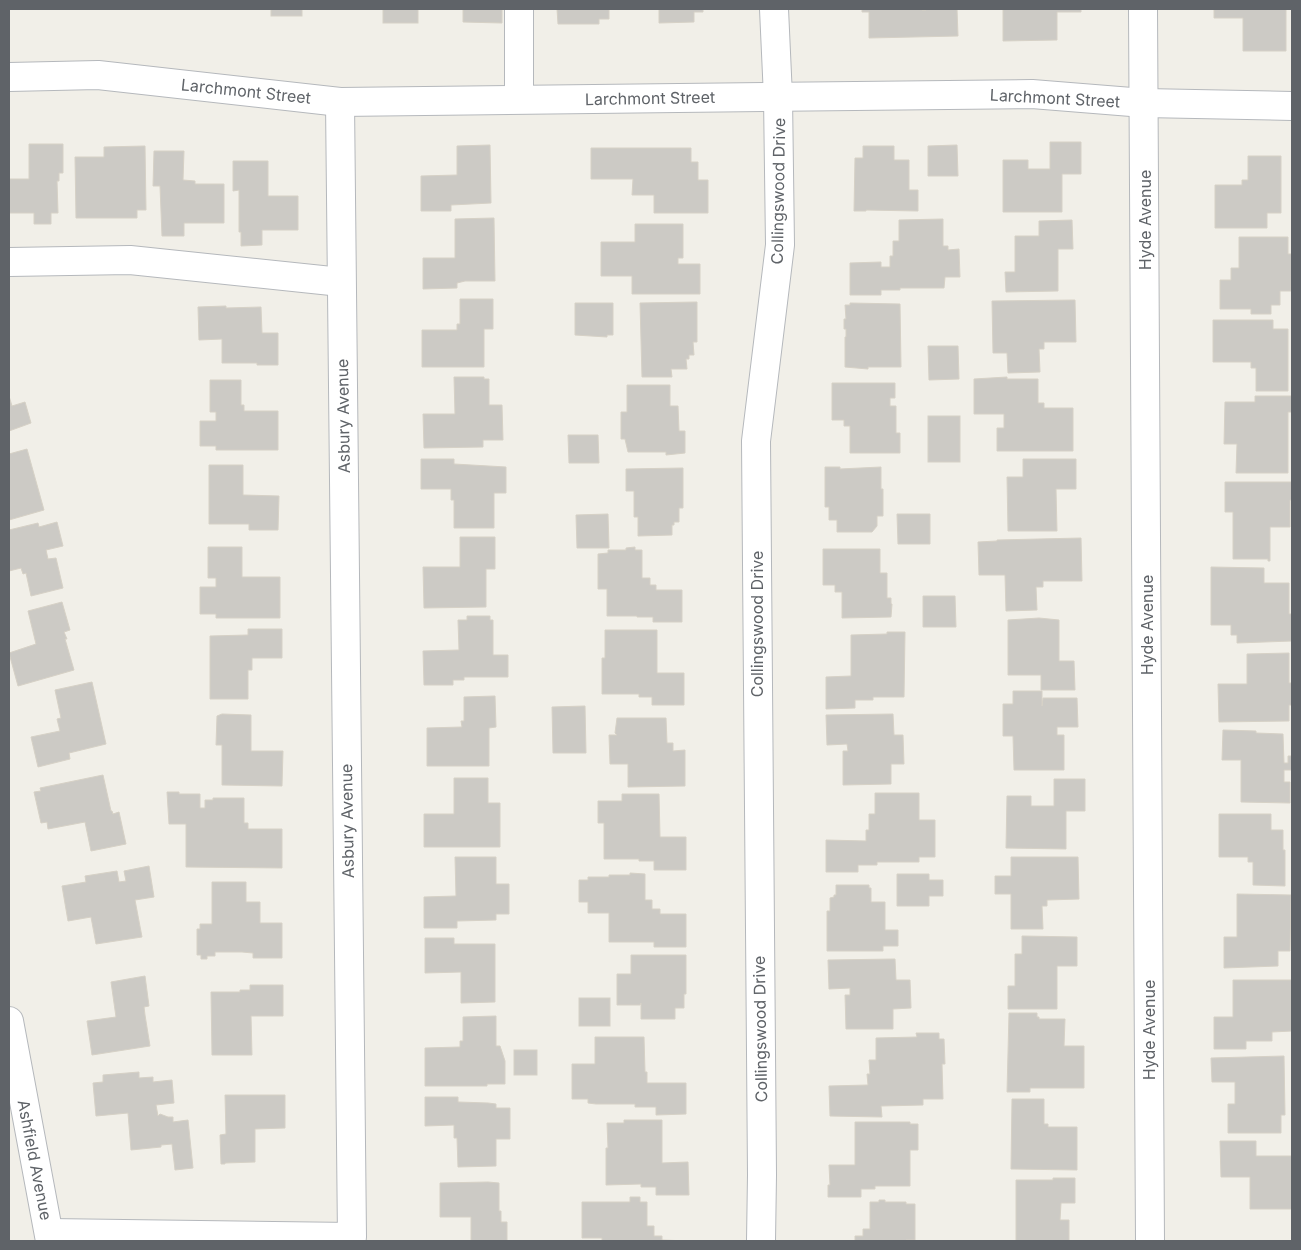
<svg xmlns="http://www.w3.org/2000/svg" width="1301" height="1250" font-family="Inter,sans-serif">
<style>
.building{fill:#cccac5;stroke:#d6d1c6}
.lines{fill:none;stroke-linecap:round;stroke-linejoin:round}
.minor-casing{stroke:#b5b8bc;stroke-width:30}
.minor{stroke:#fff;stroke-width:28}
.labels{text-anchor:middle;dominant-baseline:central;stroke-width:4;stroke-linejoin:round;paint-order:stroke}
.street-label{font-size:16px;fill:#5f6368;stroke:#fff}
</style>
<rect width="100%" height="100%" fill="#f1efe8"/>
<!-- building -->
<g class="building">
<rect x="271" y="9" width="31" height="7"/>
<rect x="383" y="9" width="35" height="14"/>
<path d="M 463,9 L 502,9 L 502,23 L 463,22 Z"/>
<path d="M 557,9 L 609,9 L 609,19 L 599,19 L 599,24 L 558,24 Z"/>
<path d="M 659,9 L 703,9 L 703,12 L 694,12 L 694,22 L 659,23 Z"/>
<path d="M 862,9 L 922,9 L 922,10 L 926,10 L 926,9 L 957,9 L 958,36 L 869,38 L 869,12 L 862,12 Z"/>
<path d="M 1003,9 L 1081,9 L 1081,12 L 1057,12 L 1057,40 L 1003,41 Z"/>
<path d="M 1214,9 L 1286,9 L 1286,51 L 1243,51 L 1243,18 L 1214,18 Z"/>
<path d="M 1050,142 L 1081,142 L 1081,174 L 1062,174 L 1062,212 L 1003,212 L 1003,160 L 1028,160 L 1028,169 L 1050,169 Z"/>
<path d="M 29,144 L 63,144 L 63,173 L 59,173 L 59,181 L 57,181 L 58,213 L 51,213 L 51,224 L 34,224 L 34,213 L 9,213 L 9,179 L 29,179 Z"/>
<path d="M 490,145 L 491,203 L 451,205 L 451,211 L 421,211 L 421,176 L 457,175 L 457,146 Z"/>
<path d="M 957,145 L 958,176 L 928,176 L 928,146 Z"/>
<path d="M 145,146 L 146,210 L 137,210 L 137,218 L 76,218 L 75,157 L 104,157 L 104,147 Z"/>
<path d="M 863,146 L 894,146 L 894,160 L 909,160 L 909,190 L 918,190 L 918,211 L 866,210 L 866,211 L 854,211 L 855,158 L 863,158 Z"/>
<path d="M 591,148 L 691,148 L 691,162 L 698,162 L 698,180 L 708,180 L 708,213 L 654,213 L 654,195 L 632,195 L 633,179 L 591,179 Z"/>
<path d="M 154,151 L 184,151 L 183,180 L 195,181 L 195,184 L 224,184 L 224,223 L 184,223 L 184,236 L 162,236 L 160,186 L 153,186 Z"/>
<path d="M 1248,156 L 1281,156 L 1281,213 L 1267,213 L 1267,228 L 1215,228 L 1215,185 L 1242,185 L 1242,180 L 1248,180 Z"/>
<path d="M 233,161 L 268,161 L 268,196 L 298,196 L 298,230 L 262,230 L 262,245 L 241,246 L 241,232 L 239,232 L 239,190 L 233,191 Z"/>
<path d="M 494,218 L 495,281 L 465,281 L 457,283 L 457,288 L 423,289 L 423,258 L 455,258 L 455,219 Z"/>
<path d="M 943,219 L 943,246 L 948,246 L 948,250 L 959,249 L 960,277 L 945,277 L 944,288 L 900,288 L 900,290 L 881,290 L 881,295 L 850,295 L 850,263 L 881,262 L 881,267 L 890,267 L 890,256 L 893,256 L 893,241 L 899,241 L 899,220 Z"/>
<path d="M 1072,220 L 1073,249 L 1058,249 L 1058,291 L 1006,292 L 1005,272 L 1015,272 L 1015,236 L 1039,236 L 1039,221 Z"/>
<path d="M 635,224 L 683,224 L 683,258 L 678,258 L 678,264 L 700,264 L 700,294 L 632,294 L 632,276 L 601,276 L 601,242 L 635,242 Z"/>
<path d="M 1239,237 L 1288,237 L 1288,254 L 1292,254 L 1291,291 L 1280,291 L 1280,305 L 1271,305 L 1271,314 L 1251,314 L 1251,309 L 1220,309 L 1220,280 L 1231,280 L 1231,268 L 1239,268 Z"/>
<path d="M 460,299 L 493,299 L 493,329 L 484,329 L 484,367 L 422,367 L 422,330 L 457,330 L 457,324 L 460,324 Z"/>
<path d="M 1075,300 L 1076,342 L 1044,342 L 1044,349 L 1039,349 L 1040,372 L 1008,373 L 1007,353 L 993,353 L 992,301 Z"/>
<path d="M 697,302 L 697,342 L 693,342 L 694,355 L 689,355 L 689,359 L 686,359 L 687,369 L 671,369 L 672,377 L 642,377 L 640,303 Z"/>
<path d="M 575,303 L 613,303 L 613,335 L 607,335 L 607,337 L 575,335 Z"/>
<path d="M 850,303 L 900,304 L 901,367 L 868,367 L 868,369 L 845,367 L 845,337 L 846,337 L 846,329 L 844,329 L 844,319 L 846,319 L 845,305 L 850,305 Z"/>
<path d="M 226,306 L 226,308 L 261,307 L 262,333 L 278,333 L 278,365 L 257,365 L 257,363 L 222,363 L 222,339 L 199,340 L 198,307 Z"/>
<path d="M 1213,320 L 1273,320 L 1273,329 L 1288,329 L 1288,391 L 1256,391 L 1256,368 L 1251,368 L 1251,362 L 1213,362 Z"/>
<path d="M 928,346 L 958,346 L 959,379 L 929,380 Z"/>
<path d="M 454,377 L 484,377 L 484,379 L 489,379 L 489,405 L 502,405 L 503,440 L 483,440 L 483,447 L 424,448 L 423,414 L 455,414 Z"/>
<path d="M 1007,377 L 1007,379 L 1038,379 L 1038,403 L 1044,403 L 1044,408 L 1073,408 L 1073,451 L 997,451 L 997,428 L 1004,428 L 1004,414 L 974,414 L 974,379 Z"/>
<path d="M 210,380 L 241,380 L 241,405 L 244,405 L 244,411 L 278,411 L 278,450 L 216,450 L 216,446 L 200,446 L 200,421 L 216,421 L 216,412 L 210,412 Z"/>
<path d="M 832,383 L 895,383 L 895,398 L 890,398 L 890,406 L 896,406 L 896,433 L 900,433 L 900,453 L 850,453 L 850,426 L 844,426 L 844,420 L 832,420 Z"/>
<path d="M 627,385 L 670,385 L 670,406 L 678,406 L 679,431 L 685,431 L 685,453 L 666,455 L 666,452 L 628,452 L 625,439 L 621,439 L 621,412 L 627,412 Z"/>
<path d="M 9,396 L 12,406 L 25,402 L 31,423 L 9,431 Z"/>
<path d="M 1255,396 L 1292,396 L 1292,412 L 1288,412 L 1288,473 L 1236,473 L 1237,444 L 1224,444 L 1225,402 L 1255,402 Z"/>
<rect x="928" y="416" width="32" height="46"/>
<path d="M 568,435 L 598,435 L 599,463 L 569,463 Z"/>
<path d="M 27,449 L 44,510 L 9,520 L 9,454 Z"/>
<path d="M 421,459 L 454,459 L 454,464 L 506,467 L 506,493 L 494,493 L 494,528 L 454,528 L 454,500 L 451,500 L 451,489 L 421,489 Z"/>
<path d="M 1023,459 L 1076,459 L 1076,489 L 1056,489 L 1057,531 L 1008,531 L 1007,477 L 1023,477 Z"/>
<path d="M 209,465 L 243,465 L 243,495 L 279,496 L 278,530 L 249,530 L 249,524 L 209,524 Z"/>
<path d="M 825,467 L 840,467 L 840,469 L 881,467 L 881,489 L 883,489 L 883,516 L 877,516 L 877,526 L 872,532 L 837,532 L 837,520 L 829,520 L 829,507 L 825,507 Z"/>
<path d="M 683,468 L 683,508 L 679,508 L 679,522 L 674,522 L 674,525 L 672,525 L 672,535 L 638,536 L 638,517 L 634,517 L 634,491 L 626,491 L 626,469 Z"/>
<path d="M 1225,482 L 1292,482 L 1292,500 L 1290,500 L 1290,527 L 1270,527 L 1270,561 L 1268,561 L 1268,559 L 1233,559 L 1233,512 L 1225,512 Z"/>
<path d="M 608,514 L 609,548 L 577,548 L 576,515 Z"/>
<path d="M 897,514 L 930,514 L 930,544 L 898,544 Z"/>
<path d="M 57,522 L 63,546 L 46,550 L 48,559 L 56,558 L 63,588 L 31,596 L 26,573 L 23,574 L 21,568 L 9,571 L 9,530 L 38,523 L 39,527 Z"/>
<path d="M 460,537 L 495,537 L 495,569 L 486,569 L 486,607 L 424,608 L 423,567 L 460,567 Z"/>
<path d="M 1081,538 L 1082,581 L 1043,581 L 1043,587 L 1036,587 L 1037,610 L 1006,611 L 1005,575 L 979,575 L 978,542 L 997,541 L 997,540 Z"/>
<path d="M 208,547 L 242,547 L 242,577 L 280,577 L 280,618 L 216,618 L 216,614 L 200,614 L 200,587 L 216,587 L 216,578 L 208,578 Z"/>
<path d="M 635,547 L 635,550 L 642,550 L 642,578 L 650,578 L 650,585 L 656,585 L 656,590 L 682,590 L 682,622 L 653,622 L 653,617 L 637,617 L 637,616 L 607,616 L 607,589 L 598,589 L 598,554 L 608,553 L 608,550 L 626,550 L 626,548 Z"/>
<path d="M 823,549 L 880,549 L 880,573 L 887,573 L 887,598 L 891,598 L 891,604 L 892,604 L 891,617 L 842,618 L 842,592 L 835,592 L 835,585 L 823,585 Z"/>
<path d="M 1211,567 L 1264,568 L 1264,583 L 1289,583 L 1289,614 L 1292,614 L 1292,641 L 1237,643 L 1237,635 L 1231,635 L 1231,625 L 1211,625 Z"/>
<path d="M 923,596 L 955,596 L 956,627 L 923,627 Z"/>
<path d="M 62,602 L 70,630 L 64,632 L 67,639 L 65,639 L 74,670 L 18,686 L 9,653 L 36,644 L 28,611 Z"/>
<path d="M 467,616 L 490,616 L 490,620 L 493,620 L 493,655 L 508,655 L 508,677 L 464,677 L 464,680 L 453,680 L 453,685 L 424,685 L 423,651 L 459,650 L 458,620 L 467,620 Z"/>
<path d="M 1039,618 L 1059,620 L 1059,661 L 1074,661 L 1075,690 L 1041,690 L 1041,675 L 1008,675 L 1008,620 Z"/>
<path d="M 248,629 L 282,629 L 282,658 L 252,658 L 252,670 L 248,670 L 248,699 L 210,699 L 210,636 L 248,635 Z"/>
<path d="M 605,630 L 657,630 L 657,673 L 684,673 L 684,705 L 652,705 L 652,697 L 639,697 L 639,694 L 602,694 L 602,658 L 605,658 Z"/>
<path d="M 887,632 L 905,632 L 904,697 L 873,697 L 873,700 L 855,700 L 855,708 L 826,709 L 826,677 L 851,676 L 851,635 L 887,634 Z"/>
<path d="M 1289,653 L 1289,683 L 1292,683 L 1292,705 L 1289,705 L 1289,721 L 1219,722 L 1218,684 L 1247,684 L 1247,654 Z"/>
<path d="M 92,682 L 106,744 L 69,753 L 70,759 L 38,767 L 31,737 L 60,731 L 57,719 L 61,718 L 55,690 Z"/>
<path d="M 1013,691 L 1042,691 L 1042,706 L 1043,698 L 1077,698 L 1078,727 L 1057,727 L 1057,735 L 1064,735 L 1064,770 L 1014,770 L 1013,736 L 1003,736 L 1003,704 L 1013,704 Z"/>
<path d="M 495,696 L 496,727 L 489,728 L 489,766 L 427,766 L 427,728 L 462,727 L 461,721 L 464,721 L 464,697 Z"/>
<path d="M 585,706 L 586,753 L 553,753 L 552,707 Z"/>
<path d="M 222,714 L 251,715 L 251,751 L 283,751 L 282,786 L 222,785 L 222,745 L 216,745 L 217,716 Z"/>
<path d="M 893,714 L 894,735 L 903,735 L 904,764 L 891,764 L 891,784 L 843,785 L 843,751 L 848,751 L 847,744 L 827,745 L 826,715 Z"/>
<path d="M 617,718 L 666,718 L 667,743 L 673,743 L 673,751 L 685,750 L 685,786 L 628,787 L 628,764 L 610,764 L 609,735 L 617,735 L 615,733 Z"/>
<path d="M 1223,730 L 1256,731 L 1256,733 L 1283,734 L 1284,763 L 1288,763 L 1288,756 L 1292,756 L 1292,770 L 1284,770 L 1284,782 L 1290,782 L 1290,803 L 1241,802 L 1241,760 L 1222,760 Z"/>
<path d="M 103,775 L 111,811 L 112,811 L 113,814 L 119,812 L 126,844 L 91,851 L 85,822 L 48,829 L 47,822 L 41,823 L 34,792 L 41,791 L 40,788 Z"/>
<path d="M 454,778 L 488,778 L 488,803 L 500,803 L 500,847 L 424,847 L 424,814 L 454,814 Z"/>
<path d="M 1054,779 L 1085,779 L 1085,811 L 1066,811 L 1066,849 L 1006,848 L 1007,796 L 1031,796 L 1031,806 L 1054,806 Z"/>
<path d="M 167,792 L 179,792 L 179,794 L 200,794 L 200,808 L 205,808 L 205,800 L 213,800 L 213,798 L 244,798 L 244,823 L 248,823 L 248,829 L 282,829 L 282,868 L 186,867 L 186,824 L 169,824 Z"/>
<path d="M 875,793 L 919,793 L 919,820 L 935,820 L 935,857 L 919,857 L 919,862 L 877,862 L 877,865 L 858,865 L 858,872 L 826,872 L 826,840 L 866,841 L 866,830 L 869,830 L 869,814 L 875,814 Z"/>
<path d="M 622,794 L 659,794 L 660,837 L 686,837 L 686,870 L 654,870 L 654,861 L 639,861 L 639,859 L 604,859 L 604,823 L 598,823 L 598,801 L 622,801 Z"/>
<path d="M 1219,814 L 1271,814 L 1271,830 L 1283,830 L 1283,850 L 1285,850 L 1285,886 L 1253,885 L 1253,862 L 1248,862 L 1248,857 L 1219,857 Z"/>
<path d="M 455,857 L 496,857 L 496,884 L 509,884 L 509,914 L 496,914 L 496,920 L 457,921 L 457,928 L 424,928 L 424,897 L 456,896 Z"/>
<path d="M 1011,857 L 1078,857 L 1079,899 L 1047,900 L 1047,906 L 1042,906 L 1043,929 L 1011,929 L 1011,894 L 995,894 L 995,876 L 1011,876 Z"/>
<path d="M 149,866 L 154,897 L 135,900 L 142,937 L 96,944 L 91,917 L 68,921 L 62,886 L 86,882 L 85,876 L 117,871 L 119,882 L 126,881 L 124,871 Z"/>
<path d="M 630,873 L 645,874 L 645,900 L 652,900 L 652,909 L 660,909 L 660,914 L 686,914 L 686,947 L 654,947 L 654,942 L 609,942 L 609,913 L 588,913 L 588,902 L 579,902 L 579,880 L 588,880 L 588,877 L 609,877 L 609,875 L 630,875 Z"/>
<path d="M 897,874 L 929,874 L 929,880 L 943,880 L 943,896 L 929,896 L 929,906 L 897,906 Z"/>
<path d="M 212,882 L 246,882 L 246,902 L 260,902 L 260,923 L 282,923 L 282,958 L 253,958 L 253,953 L 242,952 L 215,952 L 215,956 L 207,956 L 207,959 L 201,959 L 201,955 L 197,955 L 197,929 L 200,929 L 200,924 L 212,924 Z"/>
<path d="M 836,885 L 869,885 L 869,888 L 871,888 L 871,902 L 885,902 L 885,930 L 898,930 L 898,946 L 883,946 L 883,951 L 827,951 L 827,911 L 830,911 L 830,898 L 834,897 L 834,895 L 836,895 Z"/>
<path d="M 1237,894 L 1291,895 L 1290,951 L 1278,951 L 1278,966 L 1224,968 L 1224,937 L 1237,937 Z"/>
<path d="M 1022,936 L 1077,937 L 1077,966 L 1057,966 L 1057,1009 L 1008,1009 L 1008,986 L 1015,986 L 1015,954 L 1022,954 Z"/>
<path d="M 425,938 L 454,938 L 454,944 L 495,944 L 495,1002 L 461,1003 L 461,972 L 425,973 Z"/>
<path d="M 631,955 L 686,955 L 686,994 L 684,994 L 684,1008 L 675,1008 L 675,1019 L 641,1019 L 641,1003 L 640,1005 L 617,1005 L 617,974 L 631,974 Z"/>
<path d="M 895,959 L 896,980 L 910,980 L 911,1008 L 893,1009 L 893,1029 L 846,1029 L 845,995 L 850,995 L 850,988 L 829,989 L 828,960 Z"/>
<path d="M 145,976 L 149,1006 L 144,1007 L 145,1015 L 150,1046 L 92,1055 L 87,1021 L 116,1017 L 111,982 Z"/>
<path d="M 1233,980 L 1292,980 L 1292,1031 L 1272,1032 L 1272,1041 L 1246,1041 L 1246,1049 L 1214,1049 L 1214,1017 L 1233,1017 Z"/>
<path d="M 250,985 L 283,985 L 283,1016 L 251,1016 L 252,1055 L 212,1055 L 211,992 L 240,992 L 240,990 L 250,990 Z"/>
<rect x="579" y="998" width="31" height="28"/>
<path d="M 1009,1013 L 1037,1013 L 1037,1017 L 1039,1017 L 1039,1019 L 1065,1019 L 1064,1046 L 1084,1046 L 1084,1088 L 1030,1088 L 1030,1092 L 1007,1092 Z"/>
<path d="M 496,1016 L 496,1046 L 500,1046 L 505,1061 L 505,1084 L 487,1084 L 487,1086 L 425,1086 L 425,1048 L 460,1047 L 460,1041 L 463,1041 L 463,1017 Z"/>
<path d="M 916,1033 L 939,1033 L 939,1039 L 944,1039 L 945,1064 L 942,1064 L 943,1099 L 923,1099 L 923,1105 L 881,1106 L 882,1117 L 830,1116 L 829,1086 L 868,1085 L 867,1074 L 870,1074 L 869,1060 L 876,1060 L 876,1038 L 917,1037 Z"/>
<path d="M 595,1037 L 644,1037 L 645,1072 L 647,1072 L 647,1083 L 686,1083 L 686,1114 L 656,1115 L 656,1107 L 635,1107 L 635,1104 L 596,1104 L 588,1103 L 588,1099 L 572,1099 L 572,1064 L 595,1064 Z"/>
<rect x="514" y="1050" width="23" height="25"/>
<path d="M 1284,1056 L 1285,1115 L 1281,1115 L 1281,1133 L 1228,1133 L 1228,1104 L 1235,1104 L 1235,1082 L 1212,1082 L 1211,1058 Z"/>
<path d="M 139,1072 L 139,1078 L 153,1077 L 153,1082 L 172,1080 L 174,1103 L 156,1105 L 158,1116 L 160,1114 L 168,1117 L 173,1117 L 173,1122 L 188,1120 L 193,1168 L 175,1170 L 172,1144 L 161,1145 L 161,1147 L 131,1150 L 128,1113 L 96,1116 L 93,1083 L 103,1082 L 103,1075 Z"/>
<path d="M 225,1095 L 285,1095 L 285,1128 L 255,1129 L 255,1162 L 225,1163 L 225,1164 L 221,1164 L 220,1135 L 226,1134 Z"/>
<path d="M 425,1097 L 458,1097 L 458,1102 L 488,1103 L 496,1104 L 496,1108 L 510,1108 L 510,1139 L 496,1139 L 496,1166 L 458,1167 L 457,1138 L 454,1138 L 454,1125 L 425,1126 Z"/>
<path d="M 1012,1099 L 1044,1099 L 1044,1124 L 1048,1124 L 1048,1127 L 1077,1127 L 1077,1170 L 1011,1169 Z"/>
<path d="M 624,1120 L 662,1120 L 662,1163 L 688,1162 L 689,1195 L 656,1195 L 656,1187 L 641,1187 L 641,1184 L 606,1185 L 606,1148 L 608,1148 L 607,1123 L 624,1123 Z"/>
<path d="M 855,1122 L 910,1122 L 910,1124 L 918,1124 L 918,1150 L 910,1150 L 910,1186 L 875,1186 L 875,1189 L 861,1189 L 861,1197 L 828,1197 L 828,1185 L 830,1185 L 829,1165 L 855,1165 Z"/>
<path d="M 1220,1141 L 1256,1141 L 1256,1156 L 1292,1156 L 1292,1209 L 1250,1209 L 1250,1177 L 1221,1177 Z"/>
<path d="M 1053,1178 L 1075,1178 L 1075,1203 L 1061,1203 L 1060,1220 L 1069,1220 L 1069,1241 L 1016,1241 L 1016,1180 L 1053,1180 Z"/>
<path d="M 488,1182 L 499,1183 L 499,1211 L 501,1211 L 501,1222 L 507,1222 L 507,1241 L 471,1241 L 471,1217 L 440,1217 L 440,1183 Z"/>
<path d="M 630,1197 L 640,1197 L 640,1202 L 647,1202 L 647,1226 L 654,1226 L 654,1236 L 662,1236 L 662,1240 L 688,1241 L 602,1241 L 602,1238 L 582,1238 L 582,1202 L 630,1202 Z"/>
<path d="M 879,1200 L 885,1200 L 885,1202 L 906,1202 L 906,1204 L 915,1204 L 915,1240 L 906,1240 L 906,1241 L 855,1241 L 855,1236 L 863,1236 L 863,1229 L 870,1229 L 870,1202 L 879,1202 Z"/>
</g>
<g class="lines">
<defs>
<g id="minor">
<path d="M 1143,9 L 1150,1241"/>
<path d="M 9,77 L 98,75 L 340,102 L 1032,94 L 1144,103 L 1292,106"/>
<path d="M 519,99 L 519,9"/>
<path d="M 9,262 L 130,260 L 341,282"/>
<path d="M 9,1021 L 50,1241"/>
<path d="M 49,1233 L 352,1237 L 340,102"/>
<path d="M 761,1241 L 762,1175 L 756,441 L 780,245 L 778,97 L 774,9"/>
</g>
</defs>
<!-- minor casing -->
<use href="#minor" class="minor-casing"/>
<!-- minor -->
<use href="#minor" class="minor"/>
</g>
<g class="labels">
<!-- street labels -->
<g class="street-label">
<text transform="translate(246 91) rotate(6)">Larchmont Street</text>
<text transform="translate(650 98) rotate(-1)">Larchmont Street</text>
<text transform="translate(1055 98) rotate(3)">Larchmont Street</text>
<text transform="translate(778 191) rotate(-89)">Collingswood Drive</text>
<text transform="translate(1145 220) rotate(-90)">Hyde Avenue</text>
<text transform="translate(343 416) rotate(-91)">Asbury Avenue</text>
<text transform="translate(757 624) rotate(-90)">Collingswood Drive</text>
<text transform="translate(1147 625) rotate(-90)">Hyde Avenue</text>
<text transform="translate(347 821) rotate(-91)">Asbury Avenue</text>
<text transform="translate(760 1029) rotate(-91)">Collingswood Drive</text>
<text transform="translate(1149 1030) rotate(-90)">Hyde Avenue</text>
<text transform="translate(35 1160) rotate(79)">Ashfield Avenue</text>
</g>
</g>
<!-- border -->
<rect width="1301" height="1250" fill="none" stroke="#5f6368" stroke-width="20"/>
</svg>
